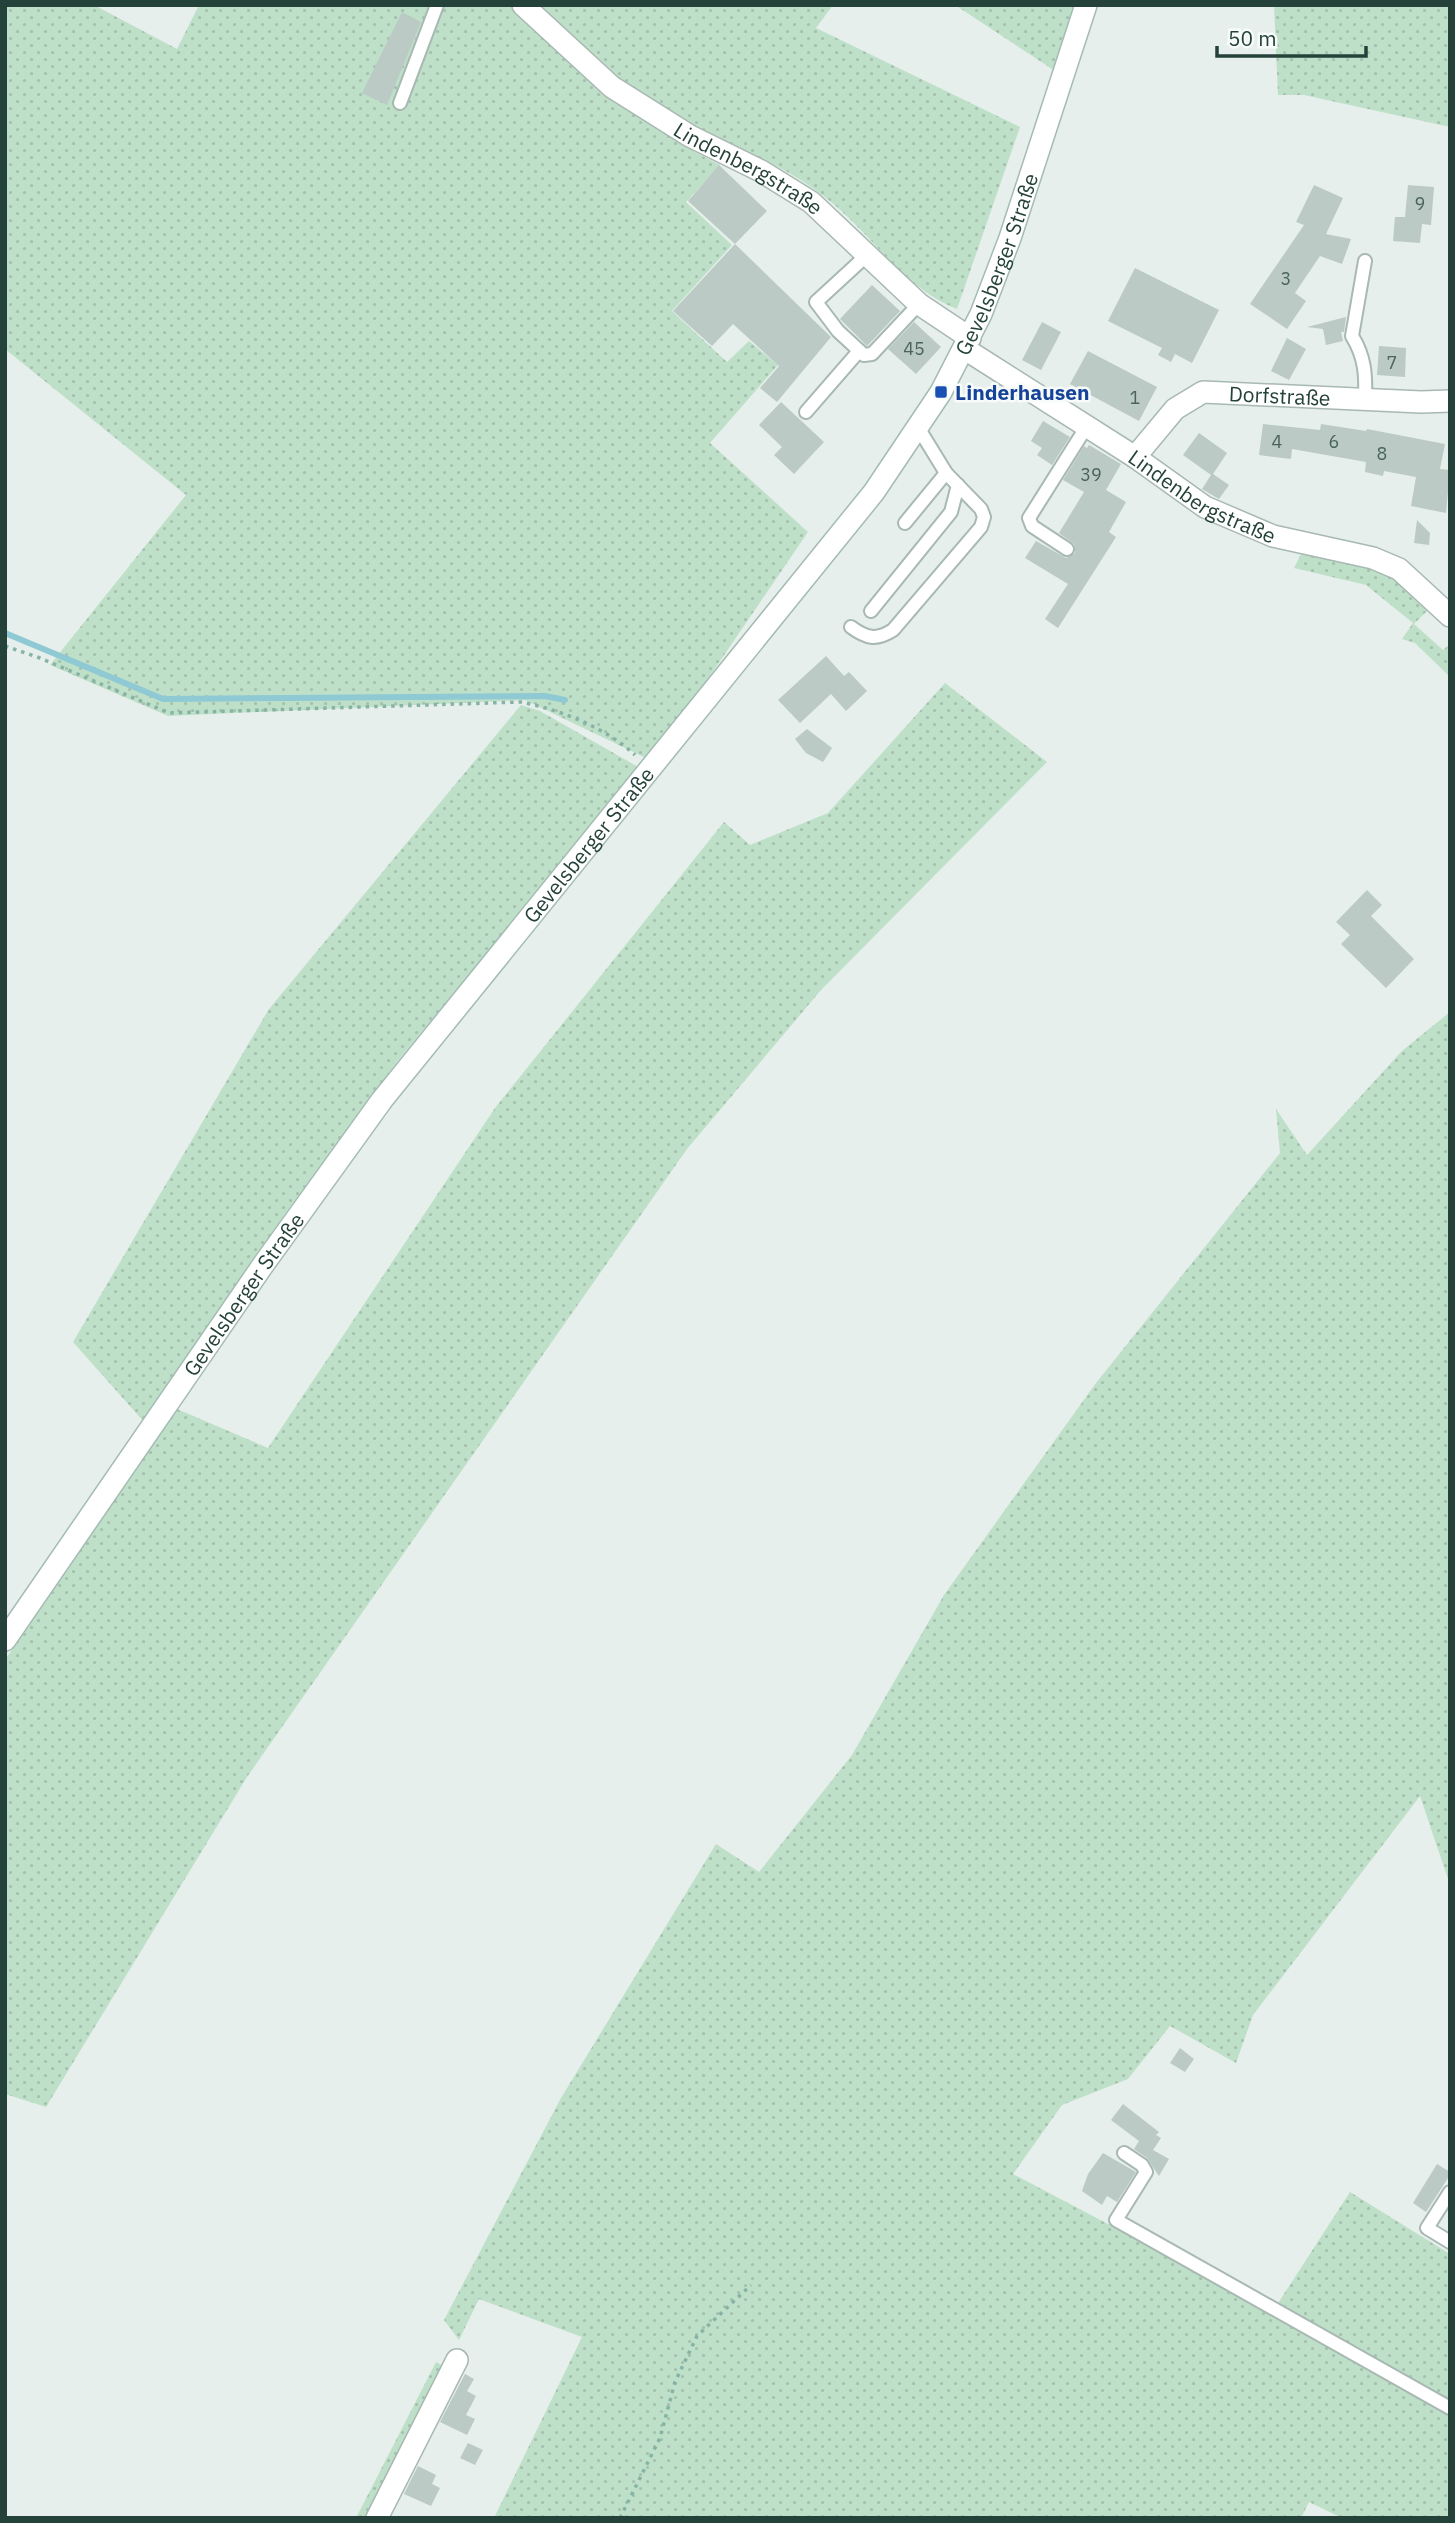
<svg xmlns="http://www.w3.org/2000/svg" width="1455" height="2523" font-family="'IBM Plex Sans',sans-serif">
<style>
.grass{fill:url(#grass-dots)}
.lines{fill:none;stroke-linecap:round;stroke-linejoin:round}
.stream{stroke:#8ec9d4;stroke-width:6}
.building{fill:#bbcac4}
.service-casing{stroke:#a8b8b2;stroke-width:16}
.minor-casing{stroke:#a8b8b2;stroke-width:24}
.secondary-casing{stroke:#a4bbb3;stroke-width:24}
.path{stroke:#86b3a5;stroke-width:3.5;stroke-dasharray:3.5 5;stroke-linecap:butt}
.service{stroke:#fff;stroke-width:12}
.minor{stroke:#fff;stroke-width:21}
.secondary{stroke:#fff;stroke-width:21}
.transit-dot{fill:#1a4fb4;stroke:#f7fbf9;stroke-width:2.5}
.labels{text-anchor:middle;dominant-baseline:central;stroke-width:5;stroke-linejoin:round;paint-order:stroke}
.number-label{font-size:18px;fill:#4a645c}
.street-label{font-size:21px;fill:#24423a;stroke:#f7fbf9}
.transit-label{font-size:21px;font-weight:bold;fill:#164399;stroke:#f7fbf9;text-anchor:start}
</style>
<defs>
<pattern id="grass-dots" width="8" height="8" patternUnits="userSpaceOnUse" patternTransform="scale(1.75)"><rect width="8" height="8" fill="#bfe0c8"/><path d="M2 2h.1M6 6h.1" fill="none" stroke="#a4c1ad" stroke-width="1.8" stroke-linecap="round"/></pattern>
</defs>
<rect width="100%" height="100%" fill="#e6efeb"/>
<!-- grass -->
<g class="grass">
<path d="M 5,5 L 94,5 L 177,49 L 199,5 L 833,5 L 816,28 L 1020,127 L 957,309 C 905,289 873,236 831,202 C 794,171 749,152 705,132 L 693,151 L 720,165 L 686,202 L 732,245 L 672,311 L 727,362 L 749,341 L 778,365 L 710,443 L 808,532 L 652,761 L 525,700 L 168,716 L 50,665 L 186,495 L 5,349 Z"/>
<path d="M 955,5 L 1087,5 L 1058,73 Z"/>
<path d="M 1274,5 L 1450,5 L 1450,127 L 1304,95 L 1278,95 Z"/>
<path d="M 1304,548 L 1388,572 L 1428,610 L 1414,624 L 1443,650 L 1450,644 L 1450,677 L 1415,643 L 1402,639 L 1413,623 L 1366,585 L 1294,568 Z"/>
<path d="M 945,683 L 1047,762 L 821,990 L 687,1149 L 247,1777 L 46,2107 L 5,2094 L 5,1660 L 177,1409 L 268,1448 L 495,1108 L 724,822 L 750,845 L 828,813 Z"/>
<path d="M 521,705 L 540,711 L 640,768 L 396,1063 L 285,1214 L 145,1423 L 73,1342 L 269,1009 Z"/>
<path d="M 1450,1012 L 1450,1885 L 1420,1796 L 1253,2015 L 1236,2063 L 1170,2026 L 1128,2079 L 1062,2105 L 1013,2174 L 1273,2311 L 1350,2192 L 1450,2254 L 1450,2403 L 1413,2395 L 1450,2416 L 1450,2518 L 1342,2518 L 1309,2502 L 1301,2518 L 494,2518 L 582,2337 L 479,2299 L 459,2340 L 444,2320 L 561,2098 L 716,1844 L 759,1872 L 852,1755 L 944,1595 L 1096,1383 L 1280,1153 L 1276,1109 L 1307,1155 L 1402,1051 Z"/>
<path d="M 436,2362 L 445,2367 L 370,2518 L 356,2518 Z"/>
</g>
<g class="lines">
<!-- stream -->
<path class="stream" d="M 5,633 L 163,699 L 545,696 L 565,700"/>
</g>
<!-- building -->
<g class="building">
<path d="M 402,12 L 421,22 L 387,105 L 362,93 Z"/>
<path d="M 719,165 L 767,211 L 735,244 L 688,201 Z"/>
<path d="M 1314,185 L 1343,198 L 1326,234 L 1351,239 L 1342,264 L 1320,256 L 1295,293 L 1306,301 L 1287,329 L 1250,304 L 1304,225 L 1296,222 Z"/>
<path d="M 1408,185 L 1434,187 L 1431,225 L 1422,224 L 1420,243 L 1393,241 L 1395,217 L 1405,217 Z"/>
<path d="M 735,244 L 831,337 L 777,402 L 760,388 L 779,366 L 733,324 L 712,346 L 673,311 Z"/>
<path d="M 1135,268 L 1219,310 L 1192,363 L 1175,354 L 1171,362 L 1158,355 L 1162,348 L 1108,321 Z"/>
<path d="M 872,285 L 900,311 L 867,346 L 840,319 Z"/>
<path d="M 1346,317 L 1344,332 L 1341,332 L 1343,341 L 1326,345 L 1323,329 L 1307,327 Z"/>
<path d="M 914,322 L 941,347 L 916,374 L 888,349 Z"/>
<path d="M 1042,322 L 1061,332 L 1041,370 L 1022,360 Z"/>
<path d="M 1287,338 L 1306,349 L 1289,380 L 1271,371 Z"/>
<path d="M 1379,346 L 1406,348 L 1405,377 L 1377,375 Z"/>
<path d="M 1088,351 L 1157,387 L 1139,421 L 1070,384 Z"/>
<path d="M 781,402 L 824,442 L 794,474 L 774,455 L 782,447 L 759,425 Z"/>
<path d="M 1043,421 L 1070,437 L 1052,465 L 1037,455 L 1042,448 L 1031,441 Z"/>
<path d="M 1263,424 L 1320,430 L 1321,424 L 1366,431 L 1367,429 L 1445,444 L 1440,469 L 1450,470 L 1446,513 L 1411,506 L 1416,477 L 1384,471 L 1383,476 L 1365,472 L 1366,462 L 1292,449 L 1291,459 L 1259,455 Z"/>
<path d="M 1199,433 L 1227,453 L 1213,474 L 1229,485 L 1219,499 L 1202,489 L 1211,475 L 1183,455 Z"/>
<path d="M 1089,445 L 1121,464 L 1106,490 L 1126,502 L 1109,532 L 1116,537 L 1058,628 L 1045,619 L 1068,584 L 1025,558 L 1036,541 L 1066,558 L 1075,553 L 1074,544 L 1059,533 L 1084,492 L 1063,480 L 1084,446 L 1087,448 Z"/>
<path d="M 1417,520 L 1430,533 L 1429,545 L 1414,543 Z"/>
<path d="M 826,656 L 844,676 L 849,672 L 867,691 L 846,711 L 831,694 L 800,723 L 778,700 Z"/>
<path d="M 807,729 L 832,748 L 823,762 L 806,753 L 795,739 Z"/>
<path d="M 1367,890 L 1382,905 L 1371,916 L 1414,959 L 1386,988 L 1341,944 L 1350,935 L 1336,922 Z"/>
<path d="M 1180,2048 L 1194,2059 L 1185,2072 L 1170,2063 Z"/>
<path d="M 1123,2104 L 1159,2132 L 1156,2135 L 1161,2138 L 1153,2150 L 1169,2159 L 1159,2176 L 1147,2158 L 1134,2149 L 1139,2141 L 1111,2120 Z"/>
<path d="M 1103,2153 L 1136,2172 L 1117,2202 L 1107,2196 L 1102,2205 L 1082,2191 L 1088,2174 Z"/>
<path d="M 1437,2164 L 1450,2172 L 1450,2175 L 1426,2212 L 1413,2203 Z"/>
<path d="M 465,2374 L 474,2379 L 467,2391 L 476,2396 L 466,2415 L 475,2419 L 467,2435 L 440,2422 Z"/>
<path d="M 468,2443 L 483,2450 L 475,2465 L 460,2458 Z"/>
<path d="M 418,2466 L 436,2475 L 432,2484 L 440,2488 L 431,2506 L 404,2494 Z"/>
</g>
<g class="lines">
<defs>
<g id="service">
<path d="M 400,103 L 437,5"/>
<path d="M 867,255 L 816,302 L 838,331 L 864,355 L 872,354 L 919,304"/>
<path d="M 1365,399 C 1366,375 1365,357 1352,336 L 1365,261"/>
<path d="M 806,412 L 859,351"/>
<path d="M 905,523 L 946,473"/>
<path d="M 1067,549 L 1032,526 L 1029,518 L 1087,426"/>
<path d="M 871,611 L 951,512 L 958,485"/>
<path d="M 851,627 C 866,638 876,641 893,630 L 981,527 L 984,517 L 981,509 L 946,473 L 919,429"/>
<path d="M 1124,2153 L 1142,2165 L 1146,2172 L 1116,2220 L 1450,2408"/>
<path d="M 1450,2192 L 1427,2228 L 1450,2242"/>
</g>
<g id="minor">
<path id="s1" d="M 523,5 L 612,87 L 690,136 L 761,171 L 811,202 L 919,304 L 970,338"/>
<path id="s2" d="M 965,349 L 1135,457 L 1205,507 L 1273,536 L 1373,558 L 1399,569 L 1450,616"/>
<path id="s3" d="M 1135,457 L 1175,409 L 1203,392 L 1421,402 L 1450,401"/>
<path d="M 377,2518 L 457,2360"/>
</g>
<g id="secondary">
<path id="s4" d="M 5,1640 L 263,1265 L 382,1100 L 874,492 L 941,392 L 981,314 L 1010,238 L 1086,5"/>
</g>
</defs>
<!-- service casing -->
<use href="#service" class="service-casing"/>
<!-- minor casing -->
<use href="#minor" class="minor-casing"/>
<!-- secondary casing -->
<use href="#secondary" class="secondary-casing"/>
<!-- path -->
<g class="path">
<path d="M 5,646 L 40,658 L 169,713 L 521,702 C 560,710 605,727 635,755"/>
<path d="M 620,2518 L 660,2438 L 675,2382 L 697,2336 L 751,2285"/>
</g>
<!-- service -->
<use href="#service" class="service"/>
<!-- minor -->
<use href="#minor" class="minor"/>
<!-- secondary -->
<use href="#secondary" class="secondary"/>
</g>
<!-- markers -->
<rect class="transit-dot" x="934" y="385" width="14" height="14" rx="3.5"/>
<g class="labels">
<!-- number labels -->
<g class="number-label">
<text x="1420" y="203">9</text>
<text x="1286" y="278">3</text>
<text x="914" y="348">45</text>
<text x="1392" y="362">7</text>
<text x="1135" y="397">1</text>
<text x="1277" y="441">4</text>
<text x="1334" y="441">6</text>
<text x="1382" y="453">8</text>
<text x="1091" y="474">39</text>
</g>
<!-- street labels -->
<g class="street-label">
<text stroke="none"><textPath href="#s1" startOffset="280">Lindenbergstraße</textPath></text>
<text stroke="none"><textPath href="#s4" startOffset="1701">Gevelsberger Straße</textPath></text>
<text stroke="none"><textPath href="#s3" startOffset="172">Dorfstraße</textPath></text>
<text stroke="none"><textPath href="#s2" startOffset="280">Lindenbergstraße</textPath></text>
<text stroke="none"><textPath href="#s4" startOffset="987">Gevelsberger Straße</textPath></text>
<text stroke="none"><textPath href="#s4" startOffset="420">Gevelsberger Straße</textPath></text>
</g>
<!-- transit labels -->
<g class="transit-label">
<text x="955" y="392">Linderhausen</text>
</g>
</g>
<!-- border -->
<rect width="1455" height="2523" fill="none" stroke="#24423a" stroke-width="14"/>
<!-- scale -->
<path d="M1217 46v10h149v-10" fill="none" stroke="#24423a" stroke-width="3.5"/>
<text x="1228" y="46" font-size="21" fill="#24423a" stroke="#f7fbf9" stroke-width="5" paint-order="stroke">50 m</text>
</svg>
